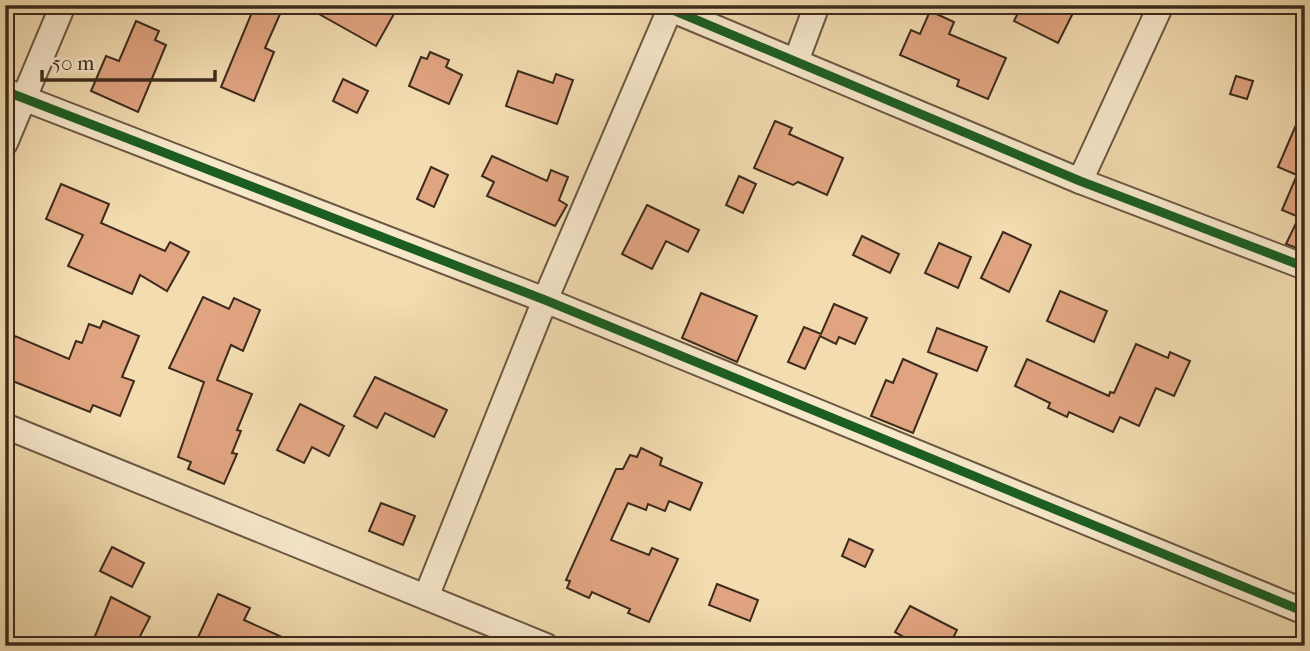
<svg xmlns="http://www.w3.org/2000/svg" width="1310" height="651" font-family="'IM FELL French Canon',serif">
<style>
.building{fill:#e1a481;stroke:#3c2b1c;stroke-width:2}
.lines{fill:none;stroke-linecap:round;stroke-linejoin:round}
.minor-casing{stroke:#6a5741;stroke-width:28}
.minor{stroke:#f7e8cc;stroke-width:24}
.cycleway-casing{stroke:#f7e8cc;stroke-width:13}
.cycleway{stroke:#1b5e20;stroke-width:9}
</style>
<rect width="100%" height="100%" fill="#f2dcb0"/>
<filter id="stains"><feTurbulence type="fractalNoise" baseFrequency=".00286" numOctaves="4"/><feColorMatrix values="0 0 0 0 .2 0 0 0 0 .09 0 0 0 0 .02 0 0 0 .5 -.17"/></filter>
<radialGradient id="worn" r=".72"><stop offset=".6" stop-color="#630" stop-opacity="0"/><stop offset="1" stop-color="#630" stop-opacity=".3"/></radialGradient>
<!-- building -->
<g class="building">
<path d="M 255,5 L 284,5 L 265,48 L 274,52 L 254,101 L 221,87 Z"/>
<path d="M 303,5 L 399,5 L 376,46 Z"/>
<path d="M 1022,5 L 1077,5 L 1058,43 L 1014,21 Z"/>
<path d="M 930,11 L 954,22 L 949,34 L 1006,58 L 988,99 L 957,86 L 959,80 L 900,55 L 911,30 L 920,34 Z"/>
<path d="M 136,21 L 159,31 L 155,40 L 166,45 L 138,112 L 91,91 L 106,56 L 119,61 Z"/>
<path d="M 430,52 L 449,60 L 446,67 L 462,75 L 449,104 L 409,86 L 421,57 L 427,59 Z"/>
<path d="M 518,71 L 553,83 L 556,74 L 573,80 L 557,124 L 506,106 Z"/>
<path d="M 1236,76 L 1253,81 L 1247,99 L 1230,94 Z"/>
<path d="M 343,79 L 368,91 L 357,113 L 333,101 Z"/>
<path d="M 1305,104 L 1305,251 L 1286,244 L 1299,217 L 1282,210 L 1297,175 L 1278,167 Z"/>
<path d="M 775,121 L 792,128 L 789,134 L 843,158 L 827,195 L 798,182 L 793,185 L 754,168 Z"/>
<path d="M 492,156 L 547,181 L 551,170 L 568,177 L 559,200 L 567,205 L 555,226 L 487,196 L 494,182 L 482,176 Z"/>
<path d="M 431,167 L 448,175 L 434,207 L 417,199 Z"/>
<path d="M 739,176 L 756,184 L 743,213 L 726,205 Z"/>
<path d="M 61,184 L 109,204 L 101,223 L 165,251 L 170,242 L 189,252 L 167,291 L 140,275 L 132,294 L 68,266 L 83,235 L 46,219 Z"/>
<path d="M 647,205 L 699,230 L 688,252 L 666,241 L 652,269 L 622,254 Z"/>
<path d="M 1003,232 L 1031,245 L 1009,292 L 981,278 Z"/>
<path d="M 862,236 L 899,254 L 890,273 L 853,255 Z"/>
<path d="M 939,243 L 971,257 L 958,288 L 925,273 Z"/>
<path d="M 1060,291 L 1107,311 L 1094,342 L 1047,321 Z"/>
<path d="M 701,293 L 757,316 L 737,362 L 682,338 Z"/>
<path d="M 203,297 L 229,309 L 234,298 L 260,310 L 243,351 L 231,345 L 217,380 L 252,394 L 237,430 L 241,431 L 232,453 L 237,454 L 224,484 L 188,469 L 191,462 L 178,457 L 204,382 L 169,368 Z"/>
<path d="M 834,304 L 867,318 L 855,344 L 839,337 L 836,344 L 820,336 L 805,369 L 788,362 L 804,327 L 821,334 Z"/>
<path d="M 103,321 L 139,336 L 122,377 L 134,381 L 120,416 L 93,405 L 90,412 L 5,378 L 5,339 L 13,342 L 15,336 L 69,359 L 76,341 L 82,343 L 89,324 L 100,328 Z"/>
<path d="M 937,328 L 987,347 L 977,371 L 928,352 Z"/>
<path d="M 1136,344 L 1168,358 L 1170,352 L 1190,361 L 1174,396 L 1156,388 L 1139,426 L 1120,417 L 1113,432 L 1069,412 L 1067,417 L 1048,408 L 1050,403 L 1015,386 L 1027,359 L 1109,396 L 1110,392 L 1114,393 Z"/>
<path d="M 903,359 L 937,374 L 913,433 L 871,416 L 886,380 L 893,383 Z"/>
<path d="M 375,377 L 447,410 L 434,437 L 385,413 L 377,428 L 354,416 Z"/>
<path d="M 300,404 L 344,426 L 329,456 L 312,447 L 304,463 L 277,450 Z"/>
<path d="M 641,448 L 662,458 L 660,465 L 702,483 L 690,510 L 669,501 L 665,511 L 648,504 L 646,510 L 628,503 L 611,540 L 649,555 L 652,548 L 678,559 L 649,622 L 628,613 L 630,609 L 592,592 L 589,598 L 567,588 L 570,581 L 566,580 L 616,469 L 623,469 L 630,455 L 637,457 Z"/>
<path d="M 381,503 L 415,516 L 403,545 L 369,531 Z"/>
<path d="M 849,539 L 873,550 L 865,567 L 842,556 Z"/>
<path d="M 112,547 L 144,563 L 132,587 L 100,571 Z"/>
<path d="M 717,584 L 758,600 L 750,621 L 709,605 Z"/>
<path d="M 218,594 L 250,608 L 244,620 L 302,646 L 194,646 Z"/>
<path d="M 111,597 L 150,617 L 135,646 L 91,646 Z"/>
<path d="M 910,606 L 957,630 L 949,646 L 920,646 L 895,632 Z"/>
</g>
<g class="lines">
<defs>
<g id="minor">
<path d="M 661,5 L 1080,181 L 1305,267"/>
<path d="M 796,61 L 817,5"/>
<path d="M 5,91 L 545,300 L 1305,612"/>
<path d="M 5,143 L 63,5"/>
<path d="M 1080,181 L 1161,5"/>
<path d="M 5,426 L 546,646"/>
<path d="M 426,597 L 545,300 L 670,9"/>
</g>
</defs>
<!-- minor casing -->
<use href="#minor" class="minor-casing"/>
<!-- minor -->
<use href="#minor" class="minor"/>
<defs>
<g id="cycleway">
<path d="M 661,5 L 1080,181 L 1305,267"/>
<path d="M 5,91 L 545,300 L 1305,612"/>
</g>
</defs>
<!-- cycleway casing -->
<use href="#cycleway" class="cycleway-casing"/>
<!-- cycleway -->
<use href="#cycleway" class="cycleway"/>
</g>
<!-- margin -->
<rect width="1310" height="651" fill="none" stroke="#f2dcb0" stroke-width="28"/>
<rect x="7" y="7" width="1296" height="637" fill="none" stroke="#3c2b1c" stroke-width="3.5"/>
<rect x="14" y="14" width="1282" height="623" fill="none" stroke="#3c2b1c" stroke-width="2"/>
<!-- scale -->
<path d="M42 70v10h173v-10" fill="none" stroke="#3c2b1c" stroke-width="3.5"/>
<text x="52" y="70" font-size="21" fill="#3c2b1c" stroke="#f7e8cc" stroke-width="5" paint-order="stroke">50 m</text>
<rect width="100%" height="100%" filter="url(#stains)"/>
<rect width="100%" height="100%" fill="url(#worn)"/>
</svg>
